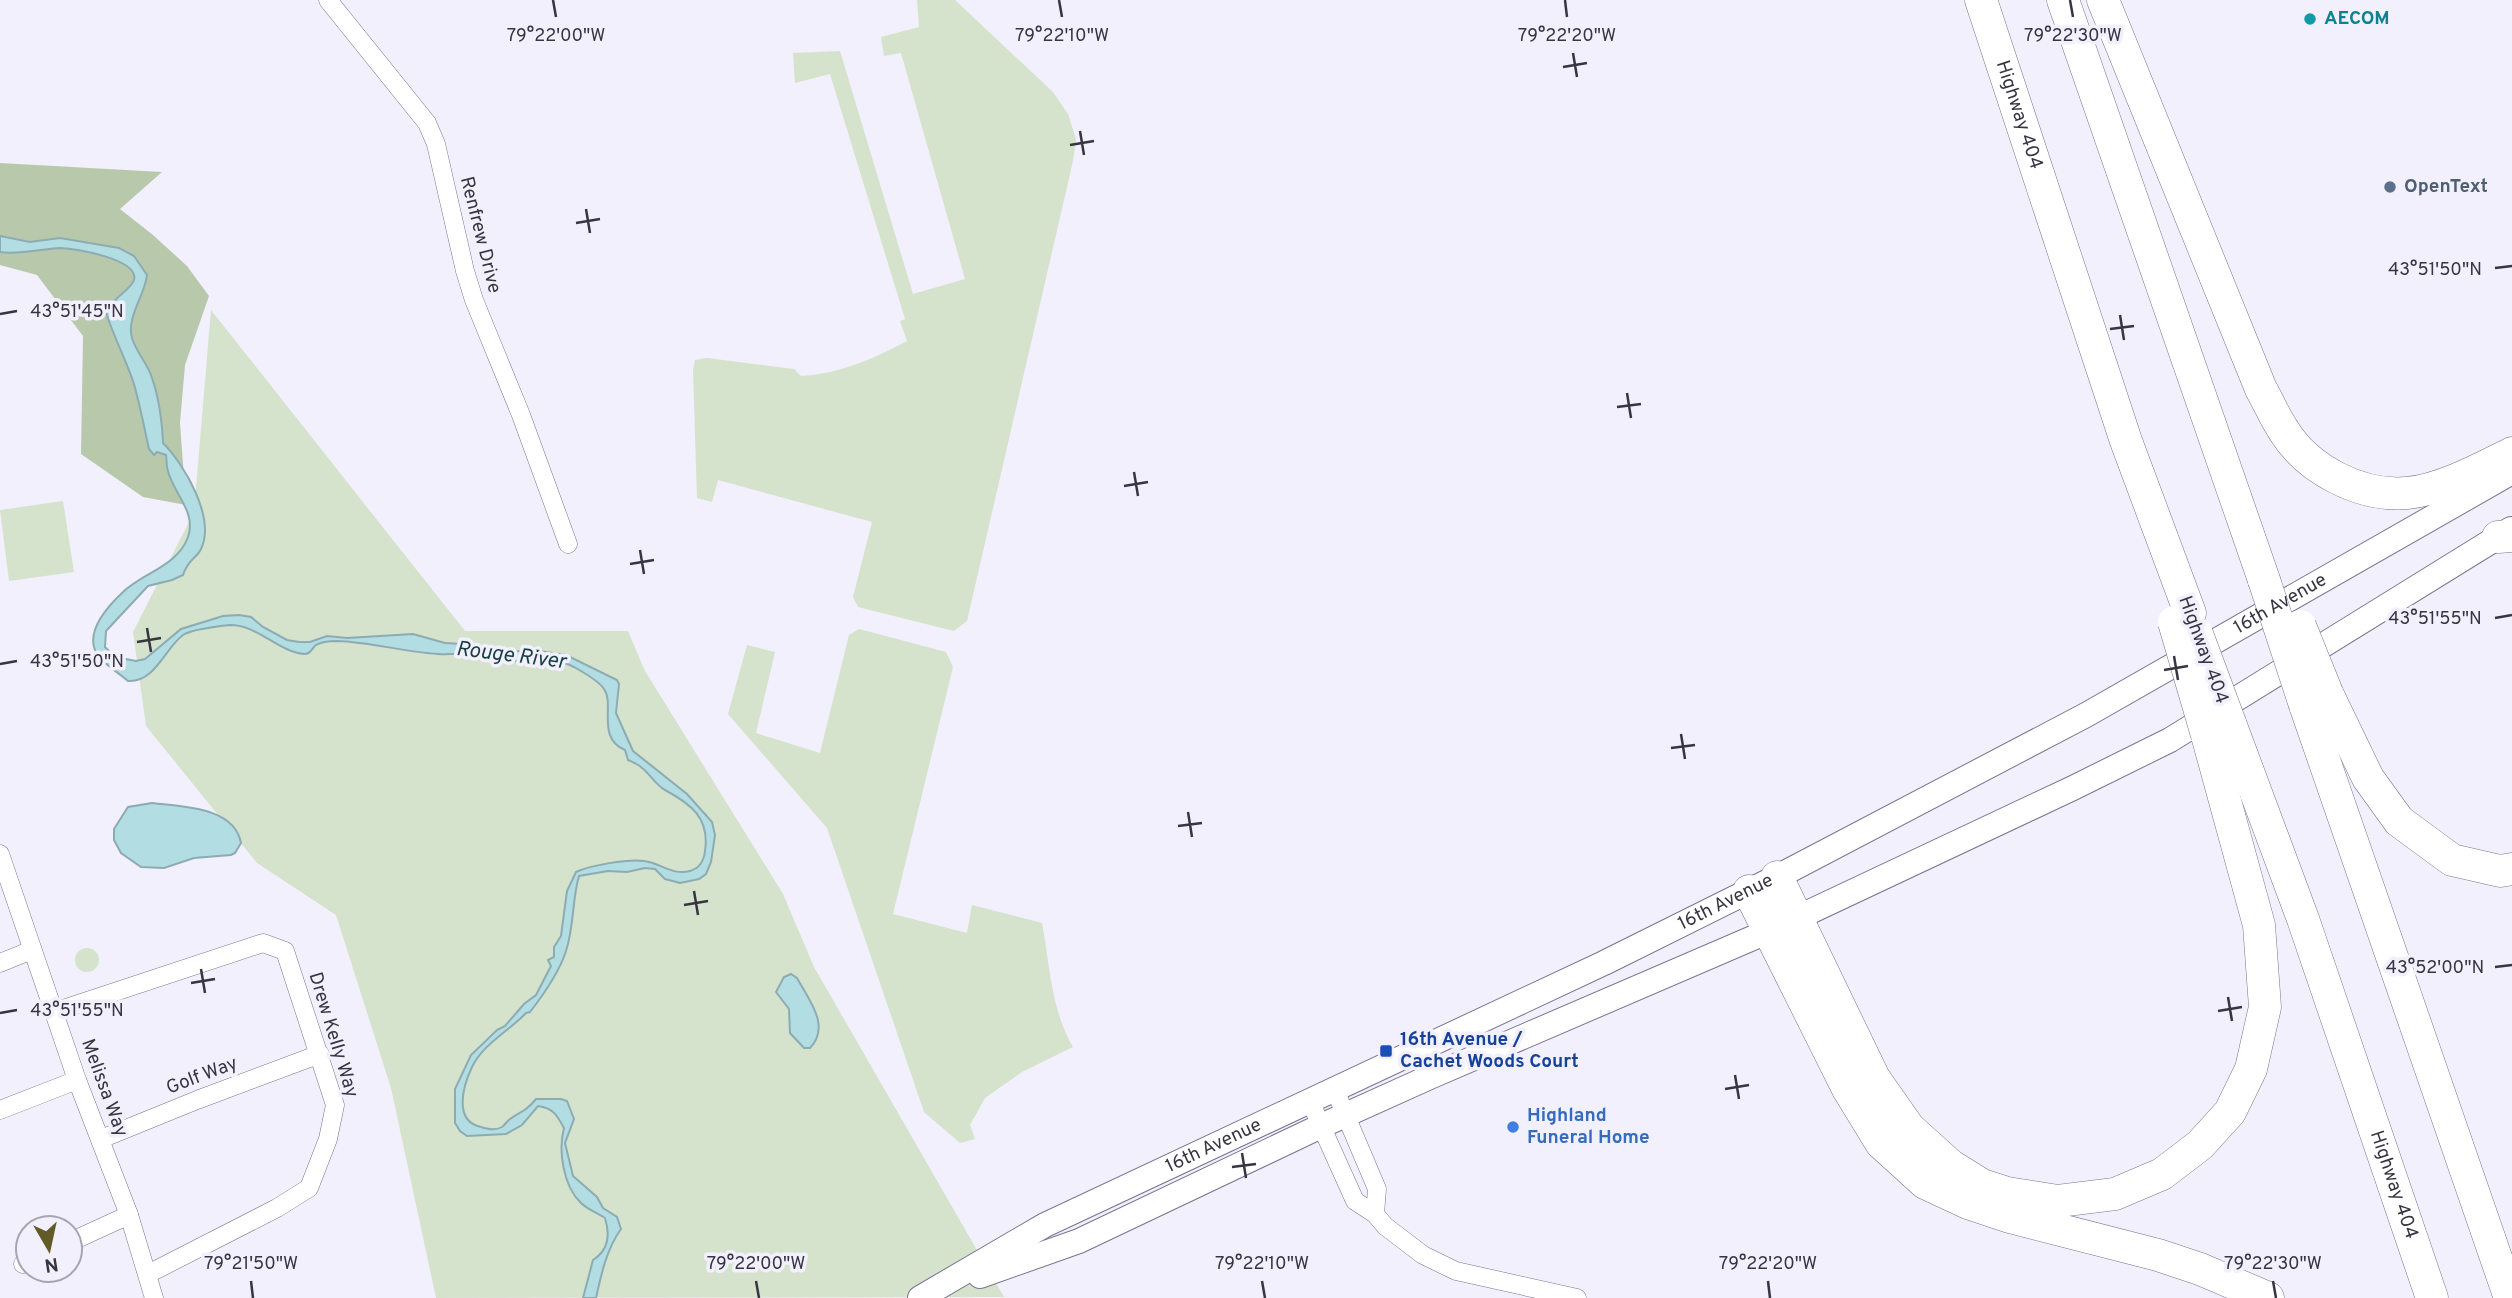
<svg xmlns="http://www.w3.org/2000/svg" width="2512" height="1298" font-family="Overpass,sans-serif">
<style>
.green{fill:#d5e2cc}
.forest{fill:#b8c9ab}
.water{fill:#b2dee3;stroke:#8dabb3;stroke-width:2}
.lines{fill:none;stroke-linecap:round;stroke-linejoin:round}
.minor-casing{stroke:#7a7491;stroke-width:19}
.secondary-casing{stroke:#7a7491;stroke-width:26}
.motorway-casing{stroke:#7a7491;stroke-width:33}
.minor{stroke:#fff;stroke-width:18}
.secondary{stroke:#fff;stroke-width:24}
.motorway{stroke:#fff;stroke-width:32}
.motorway-bridge-casing{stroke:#7a7491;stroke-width:33;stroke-linecap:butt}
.motorway-bridge{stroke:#fff;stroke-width:32}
.ticks{fill:none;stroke:#383542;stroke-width:2.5}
.culture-dot{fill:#0f9aa8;stroke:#f2f0fd;stroke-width:2.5}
.service-dot{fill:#5c6f8a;stroke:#f2f0fd;stroke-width:2.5}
.transit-dot{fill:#1a4fb4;stroke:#f2f0fd;stroke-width:2.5}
.shop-dot{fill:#3f7fe0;stroke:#f2f0fd;stroke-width:2.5}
.labels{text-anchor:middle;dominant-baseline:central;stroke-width:7;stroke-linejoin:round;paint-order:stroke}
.culture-label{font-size:19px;font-weight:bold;fill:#0d838f;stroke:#f2f0fd;text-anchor:start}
.street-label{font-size:19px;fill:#383542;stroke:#f2f0fd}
.service-label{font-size:19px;font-weight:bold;fill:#4e5e75;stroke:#f2f0fd;text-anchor:start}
.transit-label{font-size:19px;font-weight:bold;fill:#164399;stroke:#f2f0fd;text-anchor:start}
.shop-label{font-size:19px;font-weight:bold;fill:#366cbe;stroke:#f2f0fd;text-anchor:start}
.water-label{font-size:21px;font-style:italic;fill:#184044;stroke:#f2f0fd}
.ticks-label{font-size:18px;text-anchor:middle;fill:#383542;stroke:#f2f0fd;stroke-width:7;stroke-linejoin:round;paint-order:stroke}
</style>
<rect width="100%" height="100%" fill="#f2f0fd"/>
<!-- green -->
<g class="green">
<path d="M 917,0 L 955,0 L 1053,92 L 1068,114 L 1076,139 L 1073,161 L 967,621 L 954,631 L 858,607 L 853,597 L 872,522 L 718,480 L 712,502 L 697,498 L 693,370 L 695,360 L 707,358 L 794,369 L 801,376 C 839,374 873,359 907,341 L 900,321 L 905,319 L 830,74 L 795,83 L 793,53 L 840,51 L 913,294 L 965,279 L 901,53 L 884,56 L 881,37 L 919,27 Z"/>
<path d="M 211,310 L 465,631 L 628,631 L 645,671 L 783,894 L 814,967 L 1004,1297 L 436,1298 L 391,1088 L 336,915 L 257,863 L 146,726 L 133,632 L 194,512 Z"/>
<path d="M 63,501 L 74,572 L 9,581 L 0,510 Z"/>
<path d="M 859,629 L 946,652 L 953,667 L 893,914 L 967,933 L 972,905 L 1042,923 C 1050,965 1051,1010 1073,1047 L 1022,1072 L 985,1098 L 970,1125 L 975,1139 L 960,1143 L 924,1112 L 827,828 L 728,714 L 747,645 L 775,652 L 756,733 L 820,753 L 849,635 Z"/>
<circle cx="87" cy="960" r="12"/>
</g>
<!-- forest -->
<path class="forest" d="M 0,163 L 162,172 L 120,209 L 153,235 L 187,266 L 209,296 L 185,365 L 180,423 L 186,505 L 143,497 L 81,454 L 83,336 L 37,275 L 0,265 Z"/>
<!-- water -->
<g class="water">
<path d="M 0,236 L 30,242 L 60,238 L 119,248 L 134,256 L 147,275 C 145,295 126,318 132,338 C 136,352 148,364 152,378 C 159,398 162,421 163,443 C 184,464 216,518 201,549 C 197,558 188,559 183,575 L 172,580 L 148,586 L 106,631 L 105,647 L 115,657 L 136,661 L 145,659 L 181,629 L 223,616 L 239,615 L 251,617 L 263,627 L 287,640 L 299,642 L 310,642 L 327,636 L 347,638 L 413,634 L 445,643 L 479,645 L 508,652 L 533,650 L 566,655 L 617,680 L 619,684 L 616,713 L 633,751 L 687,794 L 712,822 L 715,835 L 711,862 L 706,874 L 699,879 L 680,883 L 665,879 L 655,869 L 645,868 L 627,872 L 608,871 L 579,876 C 572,900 574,927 566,951 C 559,973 544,994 530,1012 L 526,1013 C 509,1031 483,1044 472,1067 C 463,1086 453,1121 481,1127 C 488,1129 495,1131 502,1127 C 505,1125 507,1121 510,1119 C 522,1111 526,1111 536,1099 L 561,1099 L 567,1101 L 574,1119 L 565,1143 L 573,1176 L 597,1197 L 603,1208 L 617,1217 L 621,1229 C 607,1248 601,1275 596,1298 L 583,1298 L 593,1260 C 609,1250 610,1234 605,1218 C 597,1213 587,1209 581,1203 C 563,1186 558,1150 564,1128 C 557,1115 553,1108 538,1106 L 522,1125 L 506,1134 L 467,1136 L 460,1131 L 455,1123 L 455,1089 L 471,1055 L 497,1030 L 505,1026 L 524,1004 L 536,995 L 551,966 L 548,960 L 554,957 L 554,947 L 561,936 L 567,891 L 576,872 C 591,865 627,859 644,861 C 661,863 672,876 690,871 C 700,868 704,860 705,851 C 710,818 691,804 665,790 C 656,785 650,774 642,768 C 638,764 632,762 628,760 L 625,750 C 596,738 615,704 604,689 C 599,681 583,672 574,667 C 550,655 534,663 511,661 C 503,660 494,655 486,654 C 470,652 454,655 438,654 C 404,652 371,642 337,641 C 332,641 321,642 316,645 C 311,649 311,654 304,654 C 277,651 258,625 230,625 C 221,626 190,630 183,635 C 165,648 155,683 128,681 C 119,673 107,666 99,657 C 82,635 107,607 123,592 C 142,573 178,566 188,537 C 197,512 173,493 168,471 C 166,466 167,460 166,455 L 157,452 L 154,455 L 149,449 C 144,427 140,405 134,384 C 126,359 113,336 106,312 C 113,297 131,290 134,280 C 140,259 73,248 60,248 C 40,249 20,255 0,252 Z"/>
<path d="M 152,803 C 181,807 234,806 241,843 L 235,853 L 231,855 L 194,858 L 164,868 L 141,867 L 121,853 L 114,840 L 114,829 L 128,807 Z"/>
<path d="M 791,974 L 797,978 C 809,1000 831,1026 810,1048 L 804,1048 L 790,1033 L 789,1009 L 776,992 L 784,977 Z"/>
</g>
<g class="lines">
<defs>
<g id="minor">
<path d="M 328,0 L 427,123 L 436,144 L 465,271 L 474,300 L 521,415 L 568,544"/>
<path d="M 0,854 L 77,1080 L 129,1215 L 154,1298"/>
<path d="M 0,963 L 32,950"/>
<path d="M 54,1012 L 263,943 L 285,951 L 335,1105 L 328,1139 L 309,1188 L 277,1208 L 148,1274"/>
<path d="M 1335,1090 L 1377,1189 L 1375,1214"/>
<path d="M 1310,1101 L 1355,1201 L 1375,1214 L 1385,1226 L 1423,1255 L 1456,1271 L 1577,1298"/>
<path d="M 0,1110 L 77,1080"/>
<path d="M 101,1139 L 197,1100 L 320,1054"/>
<path d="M 70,1242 L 129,1215"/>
<path d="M 23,1264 L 28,1261"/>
</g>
<g id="secondary">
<path d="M 980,1276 L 1079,1241 L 1321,1126 L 1432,1076 L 1769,931 L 2073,788 L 2170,740 L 2511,529"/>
<path id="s1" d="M 920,1298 L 1045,1225 L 1604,963 L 1777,877 L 2086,715 L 2512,472"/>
</g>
<g id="motorway">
<path id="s2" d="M 1981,0 L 2126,441 L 2190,613"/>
<path d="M 2063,0 L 2264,580"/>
<path d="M 2103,0 L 2261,389 C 2269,403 2275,418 2284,431 C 2308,470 2361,497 2407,493 C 2441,490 2482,468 2512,453"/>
<path d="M 2498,537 L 2512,536"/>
<path d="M 2327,693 L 2368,778 L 2399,821 L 2452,860 L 2500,871 L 2512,869"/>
<path d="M 2305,705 L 2510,1298"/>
<path id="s3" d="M 2230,723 L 2303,919 L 2432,1298"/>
<path d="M 1777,877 L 1874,1078 L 1909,1128 L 1950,1165 L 1982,1185 L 2007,1193 L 2058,1201 L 2115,1194 L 2162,1174 L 2200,1145 L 2230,1112 L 2251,1069 L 2265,1007 L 2259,925 L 2207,735"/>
<path d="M 1749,891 L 1848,1089 L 1881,1143 L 1925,1183 L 1968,1203 L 2010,1217 L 2158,1255 L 2200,1269 L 2268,1298"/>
</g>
</defs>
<!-- minor casing -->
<use href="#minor" class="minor-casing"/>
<!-- secondary casing -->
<use href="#secondary" class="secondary-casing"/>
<!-- motorway casing -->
<use href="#motorway" class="motorway-casing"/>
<!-- minor -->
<use href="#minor" class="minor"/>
<!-- secondary -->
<use href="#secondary" class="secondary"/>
<!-- motorway -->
<use href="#motorway" class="motorway"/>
<defs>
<g id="motorway-bridge">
<path d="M 2264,580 L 2305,705"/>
<path d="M 2174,622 L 2207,735"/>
<path d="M 2300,626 L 2327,693"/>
<path d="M 2197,634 L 2230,723"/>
</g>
</defs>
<!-- motorway-bridge casing -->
<use href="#motorway-bridge" class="motorway-bridge-casing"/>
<!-- motorway-bridge -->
<use href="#motorway-bridge" class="motorway-bridge"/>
</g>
<!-- ticks -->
<path class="ticks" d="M 553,0 L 556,17M 1059,0 L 1062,17M 1565,0 L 1567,17M 2070,0 L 2073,17M 1573,53 L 1577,77M 1563,67 L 1587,63M 1080,131 L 1084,155M 1070,145 L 1094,141M 586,209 L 590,233M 576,223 L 600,219M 2495,268 L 2512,266M 0,314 L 17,311M 2120,315 L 2124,340M 2110,329 L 2134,326M 1627,393 L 1631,418M 1617,407 L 1641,404M 1134,472 L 1138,496M 1124,486 L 1148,482M 640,550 L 644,574M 630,564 L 654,560M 2495,618 L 2512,615M 147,628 L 151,652M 137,642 L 161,638M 2174,656 L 2178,680M 0,664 L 17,661M 2164,670 L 2188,666M 1681,734 L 1685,759M 1671,748 L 1695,745M 1188,812 L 1192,837M 1178,826 L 1202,823M 694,891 L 698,915M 684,905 L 708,901M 2495,967 L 2512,965M 201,969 L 205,993M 191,983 L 215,979M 2228,997 L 2232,1021M 2218,1011 L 2242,1007M 0,1013 L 17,1010M 1735,1075 L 1739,1099M 1725,1089 L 1749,1085M 1242,1153 L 1246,1178M 1232,1167 L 1256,1164M 251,1281 L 253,1298M 756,1281 L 759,1298M 1262,1281 L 1265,1298M 1768,1281 L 1770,1298M 2273,1281 L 2276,1298"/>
<!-- markers -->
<circle class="culture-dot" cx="2310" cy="19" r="7"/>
<circle class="service-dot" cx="2390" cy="187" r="7"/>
<rect class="transit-dot" x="1379" y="1044" width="14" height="14" rx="3.5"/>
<circle class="shop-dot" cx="1513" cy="1127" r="7"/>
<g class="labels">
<!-- culture labels -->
<g class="culture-label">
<text x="2324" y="19">AECOM</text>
</g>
<!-- street labels -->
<g class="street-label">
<text stroke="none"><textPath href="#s2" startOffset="121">Highway 404</textPath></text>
<text transform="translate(480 235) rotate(76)">Renfrew Drive</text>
<text stroke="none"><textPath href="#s1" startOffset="1528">16th Avenue</textPath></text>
<text transform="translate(2203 650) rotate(70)">Highway 404</text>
<text stroke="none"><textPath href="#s1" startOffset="898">16th Avenue</textPath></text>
<text transform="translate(333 1035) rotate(73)">Drew Kelly Way</text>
<text transform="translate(202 1076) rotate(-21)">Golf Way</text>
<text transform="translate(104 1088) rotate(70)">Melissa Way</text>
<text stroke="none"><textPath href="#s1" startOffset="331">16th Avenue</textPath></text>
<text stroke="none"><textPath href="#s3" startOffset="490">Highway 404</textPath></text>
</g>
<!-- service labels -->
<g class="service-label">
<text x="2404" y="187">OpenText</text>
</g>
<!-- transit labels -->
<g class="transit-label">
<text x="1400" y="1040">16th Avenue /<tspan x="1400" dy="22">Cachet Woods Court</tspan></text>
</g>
<!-- shop labels -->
<g class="shop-label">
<text x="1527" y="1116">Highland<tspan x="1527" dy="22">Funeral Home</tspan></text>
</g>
<!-- water labels -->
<g class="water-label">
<text transform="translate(511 656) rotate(7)">Rouge River</text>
</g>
</g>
<g class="ticks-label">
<text x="1062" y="41">79°22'10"W</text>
<text x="1567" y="41">79°22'20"W</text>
<text x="556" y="41">79°22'00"W</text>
<text x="2073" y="41">79°22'30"W</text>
<text x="2435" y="275">43°51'50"N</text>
<text x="77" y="317">43°51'45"N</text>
<text x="2435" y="624">43°51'55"N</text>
<text x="77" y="667">43°51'50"N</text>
<text x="2435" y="973">43°52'00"N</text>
<text x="77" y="1016">43°51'55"N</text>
<text x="251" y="1269">79°21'50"W</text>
<text x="756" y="1269">79°22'00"W</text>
<text x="1262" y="1269">79°22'10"W</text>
<text x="1768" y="1269">79°22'20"W</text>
<text x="2273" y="1269">79°22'30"W</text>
</g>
<!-- north arrow -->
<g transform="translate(49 1249) rotate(171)"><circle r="33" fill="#f2f0fd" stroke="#a8a5b2" stroke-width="2"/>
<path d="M0-5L12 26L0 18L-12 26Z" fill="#625b27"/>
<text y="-10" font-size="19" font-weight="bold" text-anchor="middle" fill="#383542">N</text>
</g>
</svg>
